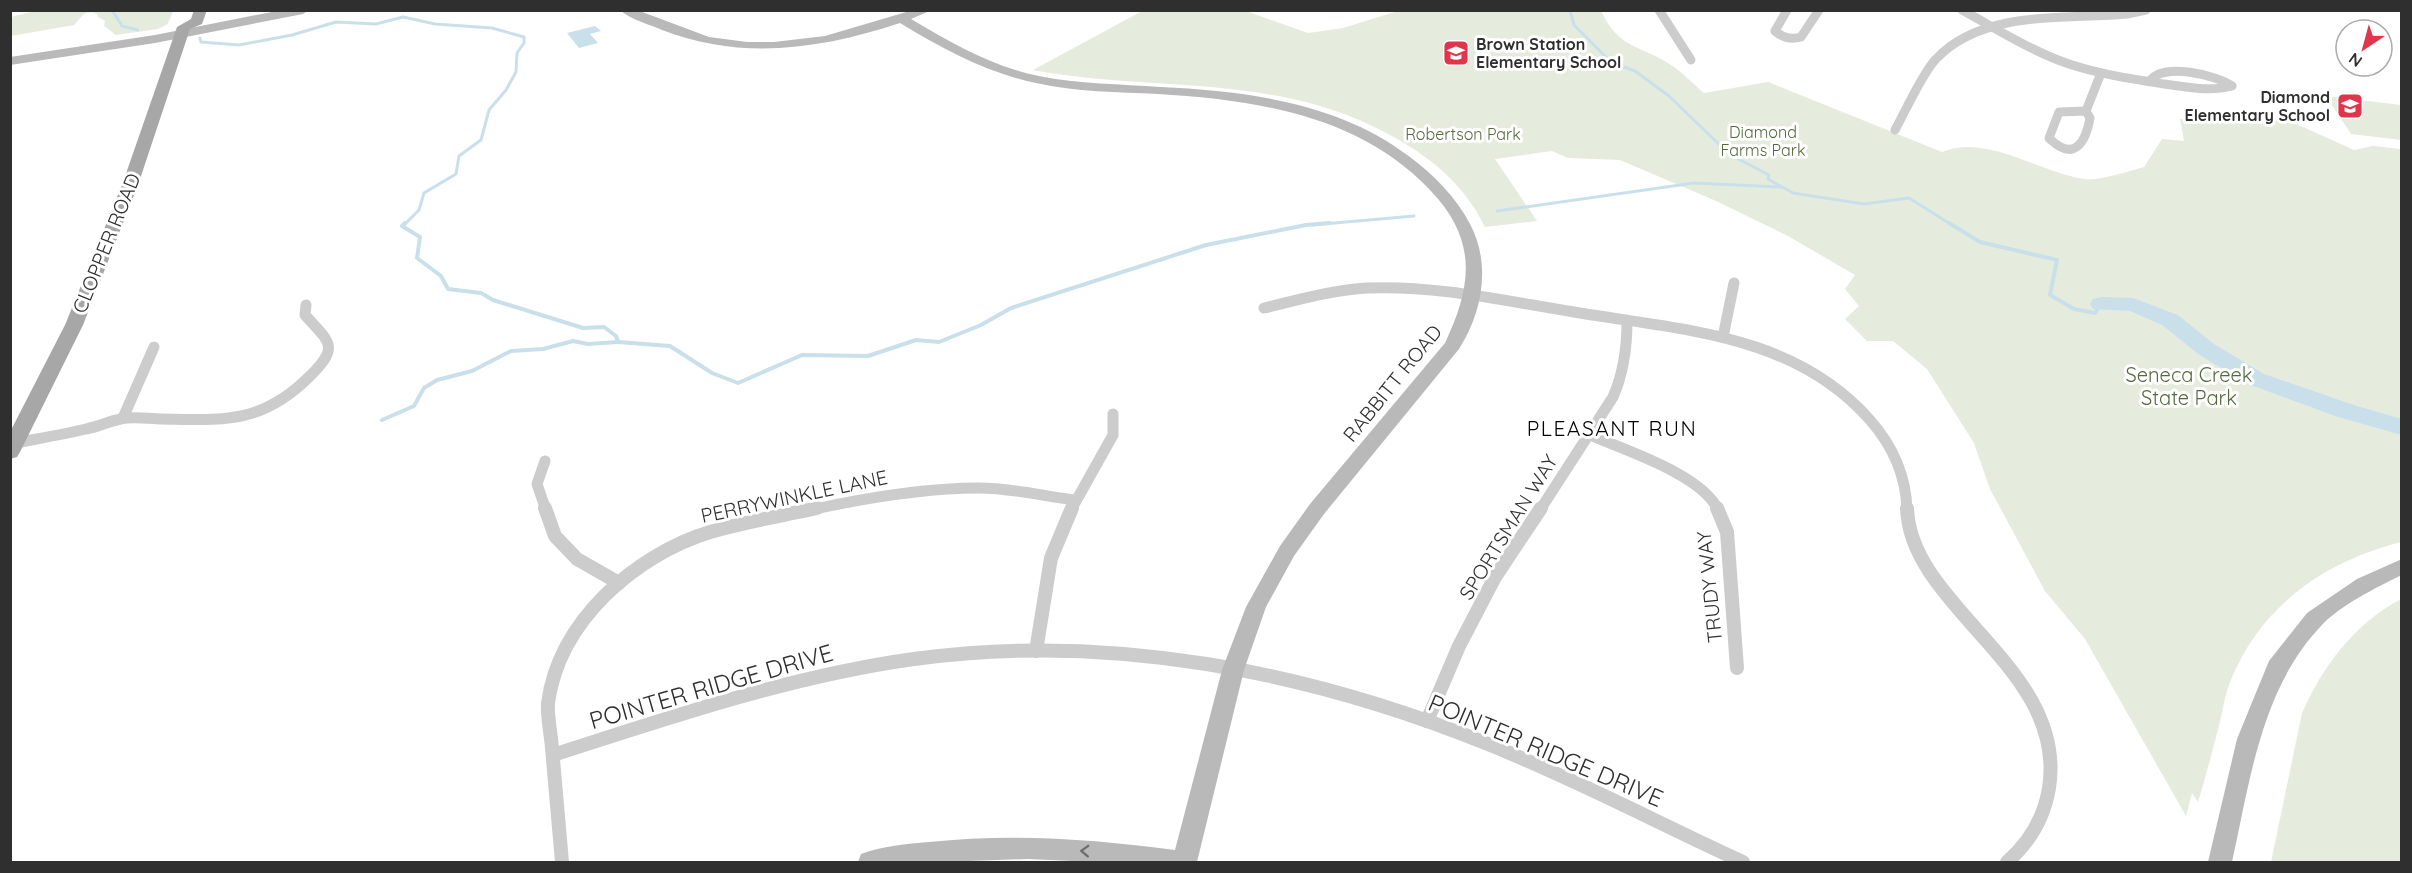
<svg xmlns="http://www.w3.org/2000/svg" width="2412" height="873" font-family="Quicksand,sans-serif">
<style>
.green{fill:#e6ecdd}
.water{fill:#c9e0eb}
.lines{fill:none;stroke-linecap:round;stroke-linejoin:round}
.stream-far1{stroke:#c9e0eb;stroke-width:3}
.stream{stroke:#c9e0eb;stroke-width:4}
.river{fill:#c9e0eb;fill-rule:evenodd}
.street-far2{stroke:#ccc;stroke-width:9}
.street-far1{stroke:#ccc;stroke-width:11}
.street{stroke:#ccc;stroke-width:14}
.secondary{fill:#b9b9b9;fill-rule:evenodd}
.primary{fill:#a7a7a7;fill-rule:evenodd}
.oneway{stroke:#6d6d6d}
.labels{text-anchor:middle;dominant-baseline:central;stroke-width:6;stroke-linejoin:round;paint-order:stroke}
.far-poi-label{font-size:16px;font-weight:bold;fill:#2f2f2f;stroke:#fff;text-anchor:start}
.far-park-label{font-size:16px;fill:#54693d;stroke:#fff}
.street-label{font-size:20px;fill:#2f2f2f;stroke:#fff}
.park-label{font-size:20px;fill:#54693d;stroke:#fff}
.neighbourhood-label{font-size:21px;letter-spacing:1.5px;fill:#000;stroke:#fff}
.near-street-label{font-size:24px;fill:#2f2f2f;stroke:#fff}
</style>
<rect width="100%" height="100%" fill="#fff"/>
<!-- green -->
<g class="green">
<path d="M 35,11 L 35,10 L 173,11 L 168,24 L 158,29 L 116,35 L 104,26 L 105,21 L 98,17 L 97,14 C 84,9 82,17 74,25 L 11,36 L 11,17 Z"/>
<path d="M 1142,11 L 1246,11 L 1308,33 L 1343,28 L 1398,11 L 1601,11 C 1620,50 1639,44 1671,65 C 1682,72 1693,84 1704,93 L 1768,82 L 1942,152 C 1987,133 2039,173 2085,179 C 2099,181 2129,171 2144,167 L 2162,139 L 2184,141 L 2180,119 L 2281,117 L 2354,150 L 2373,146 L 2401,149 L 2401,542 C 2324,562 2261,605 2230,682 C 2225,695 2223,709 2220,722 C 2213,749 2206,776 2198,802 L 2192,793 L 2186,816 L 2085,639 L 2045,591 L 1990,489 L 1974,443 L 1927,369 L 1893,341 L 1867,341 L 1845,319 L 1859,306 L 1845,289 L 1855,275 L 1788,236 L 1716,201 L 1620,160 L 1568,158 L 1552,151 L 1495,159 L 1537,221 L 1485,227 C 1467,190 1439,164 1404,143 C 1283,70 1163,94 1033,70 Z"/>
<path d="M 2326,96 L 2401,105 L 2401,140 L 2351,134 Z"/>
<path d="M 2401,599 L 2401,862 L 2271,862 L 2302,713 C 2322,667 2355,623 2401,599 Z"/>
</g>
<!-- water -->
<path class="water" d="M 595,26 L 601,31 L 590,34 L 598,43 L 579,48 L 567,33 Z"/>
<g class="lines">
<!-- stream-far1 -->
<g class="stream-far1">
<path d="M 112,10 L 122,26 L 138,30"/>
<path d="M 1570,10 L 1574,25 L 1611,62 L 1635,71 L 1669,96 L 1729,154 L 1769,175 L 1768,179 L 1793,193 L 1864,204 L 1909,198 L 1952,225"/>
<path d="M 200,38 L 201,42 L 239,45 L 292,35 L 336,22 L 376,24 L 403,17 L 435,24 L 492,28 L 524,37 L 524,43 L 517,53 L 516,72 L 506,90 L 489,110 L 481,140 L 459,156 L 456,174 L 424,193 L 419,210 L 404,225"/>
<path d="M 1497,211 L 1694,183 L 1782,187"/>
<path d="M 1312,225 L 1414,216"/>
</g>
<!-- stream -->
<g class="stream">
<path d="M 405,223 L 402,226 L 420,237 L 417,258 L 441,276 L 448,289 L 481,293 L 493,300 L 583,328 L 604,327 L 616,336 L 618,342 L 670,346 L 712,373 L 738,383 L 802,355 L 868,356 L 916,340 L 939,342 L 981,325 L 1011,308 L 1206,245 L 1306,225 L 1330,223"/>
<path d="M 1949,223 L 1980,242 L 2057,260 L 2050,295 L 2074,309 L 2095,313 L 2101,304"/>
<path d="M 382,420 L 414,406 L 424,388 L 437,380 L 472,371 L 511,351 L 543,349 L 573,341 L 588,344 L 618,342"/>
</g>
<!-- river -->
<path class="river" d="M 2101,297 L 2133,298 L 2178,315 L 2214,344 L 2264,374 L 2354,405 L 2402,419 L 2402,435 L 2338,417 L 2248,384 L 2198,354 L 2162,325 L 2130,311 L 2093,309 L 2090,304 L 2093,299 Z"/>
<!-- street-far2 -->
<g class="street-far2">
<path d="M 1659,10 L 1691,60"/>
<path d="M 1787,10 L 1775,31 C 1783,38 1791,40 1801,37 L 1819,10"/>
<path d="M 1962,10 C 1997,29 2031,51 2069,64 C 2099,74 2132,79 2164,84 C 2186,87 2210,92 2232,86 C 2217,75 2162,62 2150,81"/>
<path d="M 2086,111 L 2090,118 C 2086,141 2075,162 2051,140 L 2049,138 L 2059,112 Z"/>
<path d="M 2086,111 L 2101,73"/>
<path d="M 1895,130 C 1905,112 1923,72 1936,59 C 1983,9 2065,20 2127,14 L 2146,10"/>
</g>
<!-- street-far1 -->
<g class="street-far1">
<path d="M 1264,308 C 1298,300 1332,290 1367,288 C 1436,285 1505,301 1574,312 C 1679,330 1794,333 1870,420 C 1893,446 1906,475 1907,510"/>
<path d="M 1723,337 L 1734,283"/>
<path d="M 123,418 L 154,347"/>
<path d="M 1590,435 C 1624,450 1703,475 1718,510"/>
<path d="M 10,444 C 35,439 61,435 86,429 C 98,427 109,421 121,419 C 134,416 149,419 162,419 C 225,420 262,424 310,376 C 340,346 330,343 305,315 L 306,305"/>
<path d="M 545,461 L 537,484 L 546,510"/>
<path d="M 810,510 C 865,498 922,488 979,488 C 1011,488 1043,496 1075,500"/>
<path d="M 1071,510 L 1113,435 L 1113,414"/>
<path d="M 1540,510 L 1613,397 C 1624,372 1627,348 1627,321"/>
</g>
<!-- street -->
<g class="street">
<path d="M 545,508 L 555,536 L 577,559 L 619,583"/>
<path d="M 1717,508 L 1727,532 L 1737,668"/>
<path d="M 1907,508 C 1910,608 2068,668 2049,788 C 2044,818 2029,843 2007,862"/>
<path d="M 1036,651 L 1051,558 L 1072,508"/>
<path d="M 1427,721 L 1459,646 L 1495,577 L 1541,508"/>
<path d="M 553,755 C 671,717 791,676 914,659 C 1109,632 1308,671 1488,744 C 1575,779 1658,823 1743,862"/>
<path d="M 562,862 C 559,824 555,786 552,748 C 551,734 547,717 548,703 C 559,621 635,555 710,532 C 744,522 781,516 817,508"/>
</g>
<!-- secondary -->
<g class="secondary">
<path d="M 282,10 L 309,10 L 303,14 L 155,43 L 10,65 L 10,57 L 155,35 Z"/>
<path d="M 620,10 L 637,10 L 709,37 L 747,42 L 774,42 L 825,36 L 913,10 L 932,10 L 911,19 C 951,43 993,67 1039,76 C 1079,84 1120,84 1161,87 C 1247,91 1340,103 1410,157 C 1434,175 1456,197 1470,224 C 1491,263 1483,312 1459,349 L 1324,514 L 1294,556 L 1266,607 L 1244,670 L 1197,862 L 1095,862 L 1028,859 L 939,862 L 858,862 L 861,854 C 882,846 907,844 929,842 C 1011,833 1094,839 1175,850 L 1222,670 L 1246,607 L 1280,546 L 1310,504 L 1445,343 C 1473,284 1477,239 1430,190 C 1359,115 1256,100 1158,94 C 1118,92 1076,92 1036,83 C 987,73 943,49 900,23 C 821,49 742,61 662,30 C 649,24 631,20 620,10 Z"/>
<path d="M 2402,559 L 2402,575 C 2377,587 2339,606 2321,626 C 2261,689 2250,781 2232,862 L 2208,862 L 2237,739 L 2269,661 L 2307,613 L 2357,579 Z"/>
</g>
<!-- primary -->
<path class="primary" d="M 194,10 L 207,10 L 202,24 L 190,29 L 138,185 L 83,325 L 20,452 L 17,457 L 10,459 L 10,432 L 65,325 L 122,185 L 177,27 L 191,19 Z"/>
</g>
<!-- one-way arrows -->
<defs><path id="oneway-chevron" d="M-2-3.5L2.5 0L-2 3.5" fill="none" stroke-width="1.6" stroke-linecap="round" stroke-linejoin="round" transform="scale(1.5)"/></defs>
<use class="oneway" href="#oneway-chevron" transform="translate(1085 851) rotate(-178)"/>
<!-- icons -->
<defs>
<symbol id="school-square" viewBox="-11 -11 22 22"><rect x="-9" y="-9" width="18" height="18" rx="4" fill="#e1354c" stroke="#fff"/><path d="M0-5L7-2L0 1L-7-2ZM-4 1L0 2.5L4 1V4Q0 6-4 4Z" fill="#fff"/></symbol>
</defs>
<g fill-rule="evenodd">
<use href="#school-square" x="1441" y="38" width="30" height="30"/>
<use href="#school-square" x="2335" y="91" width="30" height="30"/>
</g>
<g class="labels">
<!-- far-poi labels -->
<g class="far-poi-label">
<text x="1476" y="44">Brown Station<tspan x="1476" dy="18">Elementary School</tspan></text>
<text x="2330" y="97" text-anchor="end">Diamond<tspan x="2330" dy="18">Elementary School</tspan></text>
</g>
<!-- far-park labels -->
<g class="far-park-label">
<text x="1763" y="132">Diamond<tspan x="1763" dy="18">Farms Park</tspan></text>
<text x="1463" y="134">Robertson Park</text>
</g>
<!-- street labels -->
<g class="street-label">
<text transform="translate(106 243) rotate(-68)">CLOPPER ROAD</text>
<text transform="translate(1392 383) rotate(-51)">RABBITT ROAD</text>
<text transform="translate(794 496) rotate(-12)">PERRYWINKLE LANE</text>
<text transform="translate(1508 527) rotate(-58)">SPORTSMAN WAY</text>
<text transform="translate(1709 587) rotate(-96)">TRUDY WAY</text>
</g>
<!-- park labels -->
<g class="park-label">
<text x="2189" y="374">Seneca Creek<tspan x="2189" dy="23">State Park</tspan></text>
</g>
<!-- neighbourhood labels -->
<g class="neighbourhood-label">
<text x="1612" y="428">PLEASANT RUN</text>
</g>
<!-- near-street labels -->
<g class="near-street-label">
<text transform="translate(711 686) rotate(-16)">POINTER RIDGE DRIVE</text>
<text transform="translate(1546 750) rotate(23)">POINTER RIDGE DRIVE</text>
</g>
</g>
<!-- border -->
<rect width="2412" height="873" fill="none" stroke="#2f2f2f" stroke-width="24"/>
<!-- north arrow -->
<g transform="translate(2364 48) rotate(216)"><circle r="28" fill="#ffffff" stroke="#acacac" stroke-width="1.5"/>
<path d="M0-4.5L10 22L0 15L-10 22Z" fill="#e1354c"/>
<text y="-9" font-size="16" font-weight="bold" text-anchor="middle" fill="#2f2f2f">N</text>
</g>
</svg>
